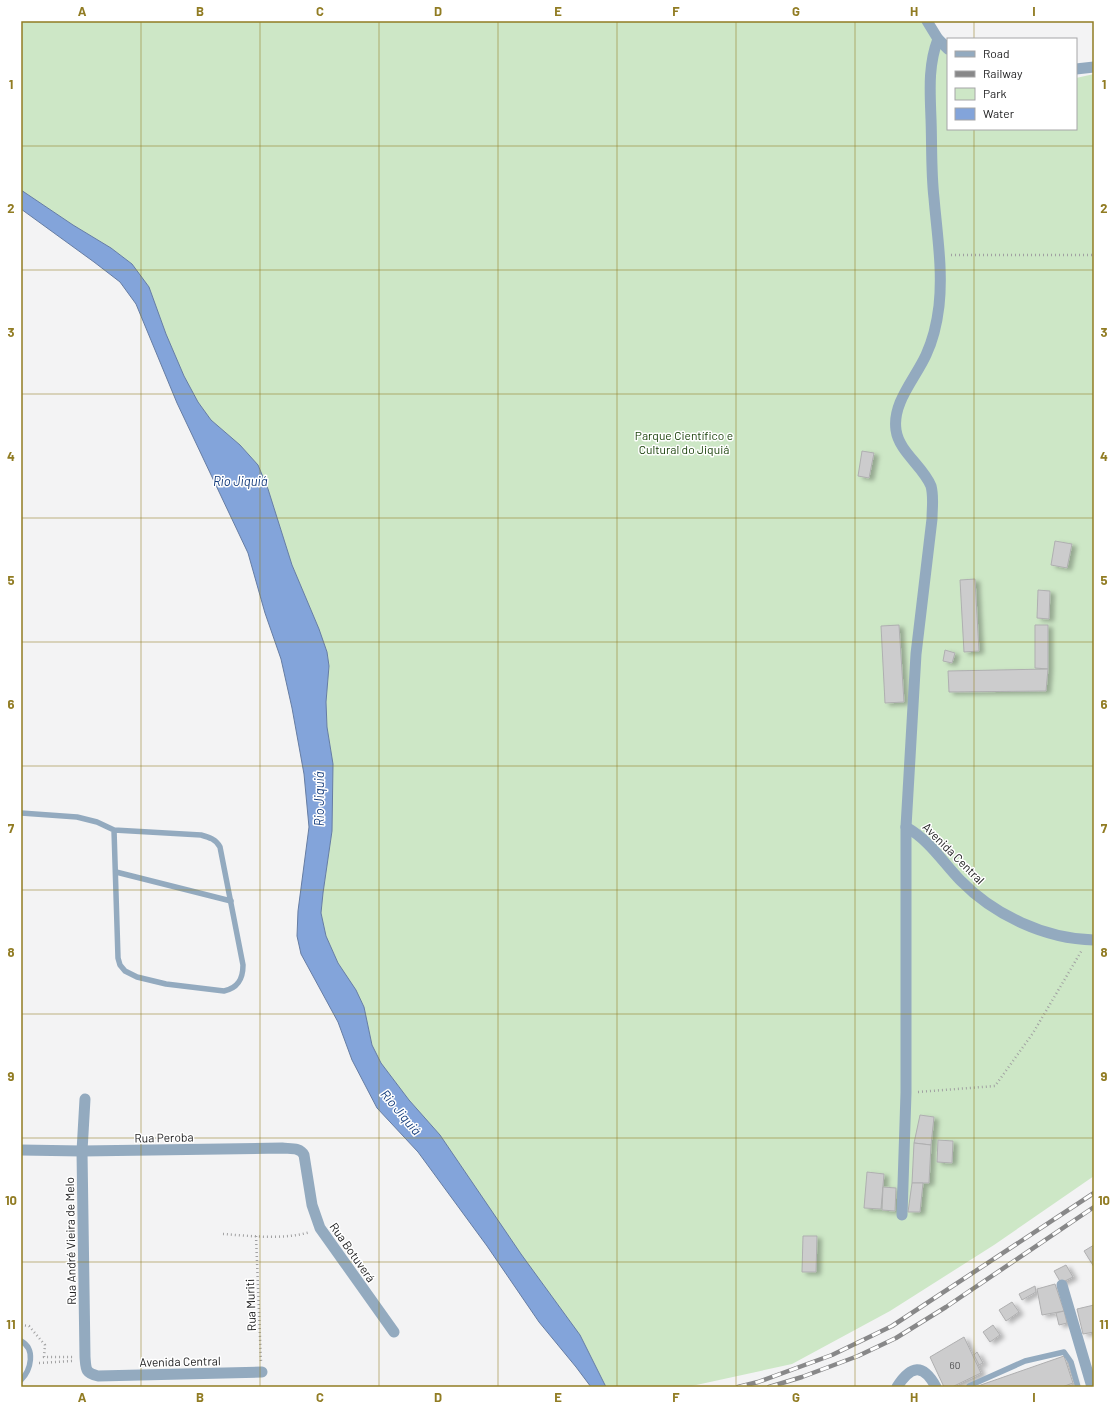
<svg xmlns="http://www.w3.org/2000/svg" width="1115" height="1408" font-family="Barlow,sans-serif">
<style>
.green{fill:#cde7c6}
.water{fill:#83a4da;stroke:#667da3}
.building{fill:#cccccd;stroke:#afafb0;filter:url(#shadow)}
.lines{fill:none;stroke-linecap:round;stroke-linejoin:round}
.path{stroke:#a1a1a2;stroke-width:2.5;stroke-dasharray:1 3;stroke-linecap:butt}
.lane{stroke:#93aabf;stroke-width:5.5}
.street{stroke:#93aabf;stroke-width:11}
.rail-casing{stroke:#888889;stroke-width:4.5}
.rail{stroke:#fff;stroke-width:3;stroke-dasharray:9;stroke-linecap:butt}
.grid{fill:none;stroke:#917c23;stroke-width:1;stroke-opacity:0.55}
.labels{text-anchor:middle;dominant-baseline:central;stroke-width:3;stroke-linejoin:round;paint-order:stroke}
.number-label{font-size:10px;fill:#4c4c4d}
.park-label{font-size:12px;fill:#153d05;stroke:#fff}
.street-label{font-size:12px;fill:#212122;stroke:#fff}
.water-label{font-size:13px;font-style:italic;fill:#153d7d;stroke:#fff}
.neatline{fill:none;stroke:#917c23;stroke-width:1.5}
.grid-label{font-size:13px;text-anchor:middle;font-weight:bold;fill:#917c23}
</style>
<defs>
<filter id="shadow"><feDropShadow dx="4.5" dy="2.5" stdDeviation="2" flood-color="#0004"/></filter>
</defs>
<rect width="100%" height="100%" fill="#f3f3f4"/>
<!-- green -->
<path class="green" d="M 21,21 L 930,21 L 948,47 L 948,129 L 1076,129 L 1076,78 L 1094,74 L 1094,1176 L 994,1245 L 890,1311 L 792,1364 L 687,1387 L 606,1387 L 580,1335 L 521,1254 L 440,1135 L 409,1100 L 381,1063 L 372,1045 L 364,1007 L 356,990 L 338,963 L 326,936 L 321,913 L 323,893 L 332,831 L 333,764 L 327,727 L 326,702 L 329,666 L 327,652 L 319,629 L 292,565 L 268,489 L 258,465 L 240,445 L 211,420 L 198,402 L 184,376 L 166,334 L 149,287 L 132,264 L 111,248 L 73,225 L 21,190 Z"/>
<!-- water -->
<path class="water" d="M 21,190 L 73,225 L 111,248 L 132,264 L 149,287 L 166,334 L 184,376 L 198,402 L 211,420 L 240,445 L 258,465 L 268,489 L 292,565 L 319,629 L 327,652 L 329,666 L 326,702 L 327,727 L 333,764 L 332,831 L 323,893 L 321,913 L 326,936 L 338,963 L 356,990 L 364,1007 L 372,1045 L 381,1063 L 409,1100 L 440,1135 L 521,1254 L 580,1335 L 606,1387 L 591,1387 L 576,1367 L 539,1322 L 487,1246 L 418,1152 L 377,1108 L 352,1060 L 338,1022 L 301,954 L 297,936 L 298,911 L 309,827 L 304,774 L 292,708 L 281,659 L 265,613 L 248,553 L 177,403 L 136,304 L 120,282 L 94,262 L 21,209 Z"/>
<!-- building -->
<g class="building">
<path d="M 862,451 L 874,453 L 869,478 L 858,476 Z"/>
<path d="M 1055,541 L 1072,544 L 1067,568 L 1051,565 Z"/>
<path d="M 975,579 L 979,651 L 964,652 L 960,580 Z"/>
<path d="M 1038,590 L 1050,591 L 1049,619 L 1037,618 Z"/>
<path d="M 899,625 L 904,702 L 885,703 L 881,626 Z"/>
<path d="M 1035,625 L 1048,625 L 1048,669 L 1035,668 Z"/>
<path d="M 945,650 L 955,653 L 952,663 L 943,661 Z"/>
<path d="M 1048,669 L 1046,691 L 949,692 L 948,671 Z"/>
<path d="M 920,1115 L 934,1117 L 931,1145 L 914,1143 Z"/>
<path d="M 938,1140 L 953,1141 L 952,1163 L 937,1162 Z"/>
<path d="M 914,1143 L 931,1145 L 929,1183 L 912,1183 Z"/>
<path d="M 867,1172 L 884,1174 L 881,1209 L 864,1208 Z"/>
<path d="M 912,1183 L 923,1183 L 920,1212 L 908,1212 Z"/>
<path d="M 883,1187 L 896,1188 L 895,1211 L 882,1210 Z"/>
<path d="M 803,1236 L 817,1236 L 816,1272 L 802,1272 Z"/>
<path d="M 1094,1245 L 1094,1267 L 1084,1251 Z"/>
<path d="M 1066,1265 L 1073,1277 L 1061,1283 L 1054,1271 Z"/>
<path d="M 1055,1284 L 1064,1311 L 1042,1315 L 1037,1289 Z"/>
<path d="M 1035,1286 L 1036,1292 L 1022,1300 L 1019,1294 Z"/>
<path d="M 1012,1302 L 1019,1312 L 1006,1321 L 999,1310 Z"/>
<path d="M 1094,1305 L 1094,1332 L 1083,1334 L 1077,1309 Z"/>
<path d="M 1064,1311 L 1067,1323 L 1059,1325 L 1056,1313 Z"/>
<path d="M 993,1325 L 1000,1335 L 990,1342 L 983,1332 Z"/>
<path d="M 964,1337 L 981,1373 L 952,1387 L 944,1387 L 930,1357 Z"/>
<path d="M 977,1352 L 983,1363 L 979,1365 L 974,1355 Z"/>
<path d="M 1064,1356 L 1073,1383 L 1062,1387 L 975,1387 Z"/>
</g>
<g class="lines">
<!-- path -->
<g class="path">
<path d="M 951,255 L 1094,255"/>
<path d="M 918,1092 L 995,1086 L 1033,1033 L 1082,950"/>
<path d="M 223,1234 C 251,1236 284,1240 310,1232"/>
<path d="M 256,1236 L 261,1362"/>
<path d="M 21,1325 L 29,1326 L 45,1345 L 44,1357 L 75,1357"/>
<path d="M 39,1363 L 73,1361"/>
</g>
<!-- lane -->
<g class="lane">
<path d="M 21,813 L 77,817 L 97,822 L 114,830 L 201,835 C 208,837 216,839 220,847 L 243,965 C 243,979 238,988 224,991 L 166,984 L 137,977 L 125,971 L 120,965 L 118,958 L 114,830"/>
<path d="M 116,872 L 231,901"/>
<path d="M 21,1341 C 36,1349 31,1370 21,1380"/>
<path d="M 969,1387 L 969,1386 L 1025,1361 L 1064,1352 L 1071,1362 L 1078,1387"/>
</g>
<!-- street -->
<g class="street">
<path d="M 927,21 L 938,39 L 948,49"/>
<path d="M 1076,69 L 1094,67"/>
<path d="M 906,827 C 929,840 942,861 960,880 C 994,915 1045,939 1094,940"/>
<path d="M 85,1099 L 82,1151 L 85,1357 C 86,1369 85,1373 98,1376 L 262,1372"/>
<path d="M 21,1150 L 82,1151 L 282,1148 C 290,1149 300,1147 304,1155 L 312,1205 L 320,1228 L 394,1332"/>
<path d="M 902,1215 L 906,1093 L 906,827 L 916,654 L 932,519 C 932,508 934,497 931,486 C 923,466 899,452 896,430 C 892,403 915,379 926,355 C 933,340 937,323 939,306 C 943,270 937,234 934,198 C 931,172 932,145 931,119 C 930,91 928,65 938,39"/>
<path d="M 1062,1285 L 1092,1387"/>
<path d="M 897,1387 C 911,1365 923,1363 936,1387"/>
</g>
<defs>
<g id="rail">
<path d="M 738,1387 L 758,1382 L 832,1355 L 892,1326 L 1094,1193"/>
<path d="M 769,1387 L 802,1377 L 858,1356 L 896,1338 L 946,1307 L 1094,1207"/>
</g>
</defs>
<!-- rail casing -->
<use href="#rail" class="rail-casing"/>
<!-- rail -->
<use href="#rail" class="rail"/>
</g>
<!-- grid -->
<path class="grid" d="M 141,21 L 141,1387M 260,21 L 260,1387M 379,21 L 379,1387M 498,21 L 498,1387M 617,21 L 617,1387M 736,21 L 736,1387M 855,21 L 855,1387M 974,21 L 974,39M 974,129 L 974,1387M 21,146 L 1094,146M 21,270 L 1094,270M 21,394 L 1094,394M 21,518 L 1094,518M 21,642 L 1094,642M 21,766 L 1094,766M 21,890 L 1094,890M 21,1014 L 1094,1014M 21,1138 L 1094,1138M 21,1262 L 1094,1262"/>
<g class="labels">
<!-- number labels -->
<g class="number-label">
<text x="955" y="1365">60</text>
</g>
<!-- park labels -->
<g class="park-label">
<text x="684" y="435">Parque Científico e<tspan x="684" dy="14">Cultural do Jiquiá</tspan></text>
</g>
<!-- street labels -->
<g class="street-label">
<text transform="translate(954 853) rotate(45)">Avenida Central</text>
<text transform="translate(164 1137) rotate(-1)">Rua Peroba</text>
<text transform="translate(70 1241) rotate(-91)">Rua André Vieira de Melo</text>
<text transform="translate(353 1252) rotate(55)">Rua Botuverá</text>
<text transform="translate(250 1305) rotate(-92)">Rua Muriti</text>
<text transform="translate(180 1361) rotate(-1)">Avenida Central</text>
</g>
<!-- water labels -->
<g class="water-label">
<text x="240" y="481">Rio Jiquiá</text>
<text transform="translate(319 799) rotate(-90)">Rio Jiquiá</text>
<text transform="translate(401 1112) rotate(50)">Rio Jiquiá</text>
</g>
</g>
<!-- border -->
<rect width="1115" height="1408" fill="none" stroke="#ffffff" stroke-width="44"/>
<!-- legend -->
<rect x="947" y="38" width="130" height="92" fill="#ffffff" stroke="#a6a6a7"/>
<rect x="955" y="51" width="20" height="6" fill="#93aabf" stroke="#a6a6a7"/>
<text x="983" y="58" font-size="12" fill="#212122">Road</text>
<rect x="955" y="71" width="20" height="6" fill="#888889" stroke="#a6a6a7"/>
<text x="983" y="78" font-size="12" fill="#212122">Railway</text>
<rect x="955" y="88" width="20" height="12" fill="#cde7c6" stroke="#a6a6a7"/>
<text x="983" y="98" font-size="12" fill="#212122">Park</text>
<rect x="955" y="108" width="20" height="12" fill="#83a4da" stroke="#a6a6a7"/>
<text x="983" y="118" font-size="12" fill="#212122">Water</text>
<rect x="22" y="22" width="1071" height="1364" class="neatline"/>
<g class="grid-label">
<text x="82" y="16">A</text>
<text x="200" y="16">B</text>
<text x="320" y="16">C</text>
<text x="438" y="16">D</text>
<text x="558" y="16">E</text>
<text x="676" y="16">F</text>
<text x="796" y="16">G</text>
<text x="914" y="16">H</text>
<text x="1034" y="16">I</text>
<text x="11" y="89">1</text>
<text x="1104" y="89">1</text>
<text x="11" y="213">2</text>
<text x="1104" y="213">2</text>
<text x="11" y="337">3</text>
<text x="1104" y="337">3</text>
<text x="11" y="461">4</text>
<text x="1104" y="461">4</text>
<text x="11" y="585">5</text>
<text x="1104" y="585">5</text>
<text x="11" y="709">6</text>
<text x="1104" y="709">6</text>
<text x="11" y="833">7</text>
<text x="1104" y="833">7</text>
<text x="11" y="957">8</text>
<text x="1104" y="957">8</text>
<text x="11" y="1081">9</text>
<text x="1104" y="1081">9</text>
<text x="11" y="1205">10</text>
<text x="1104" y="1205">10</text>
<text x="11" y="1329">11</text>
<text x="1104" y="1329">11</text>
<text x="82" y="1402">A</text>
<text x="200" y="1402">B</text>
<text x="320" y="1402">C</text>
<text x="438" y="1402">D</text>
<text x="558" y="1402">E</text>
<text x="676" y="1402">F</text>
<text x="796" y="1402">G</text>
<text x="914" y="1402">H</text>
<text x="1034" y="1402">I</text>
</g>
</svg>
